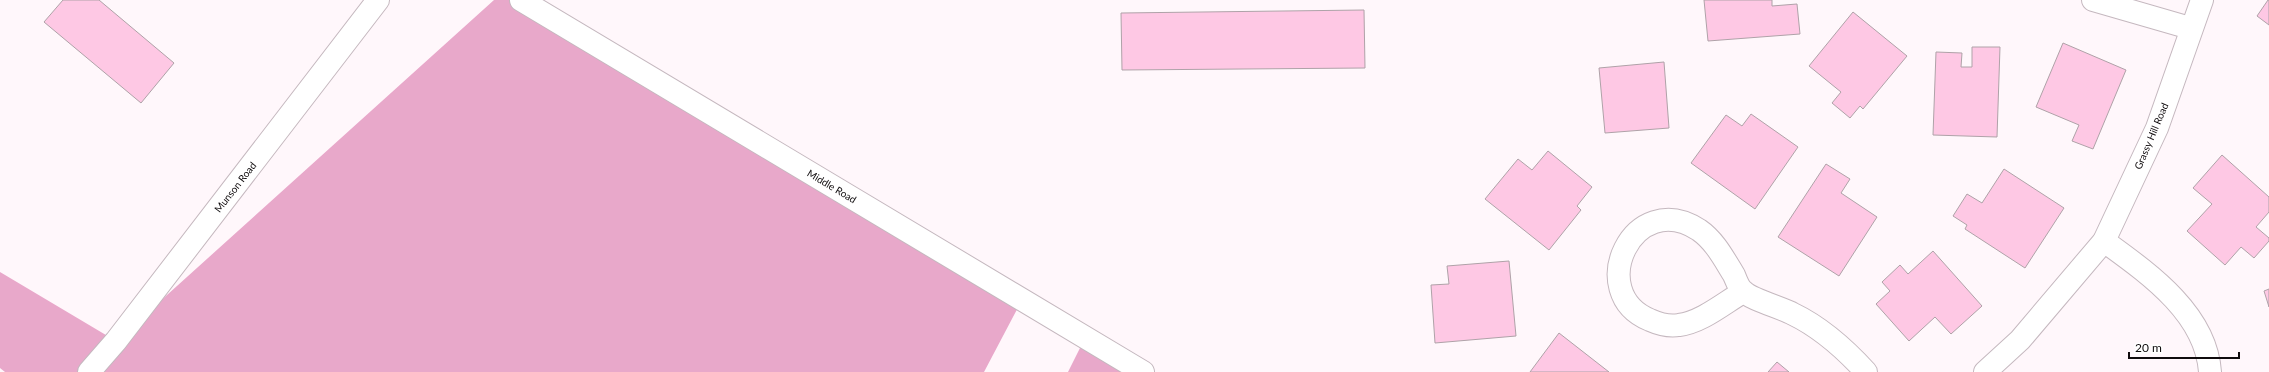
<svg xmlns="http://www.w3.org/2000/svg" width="2269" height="372" font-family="Lato,sans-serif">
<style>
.forest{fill:#e8a8ca}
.building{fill:#fec8e4;stroke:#afa2a8}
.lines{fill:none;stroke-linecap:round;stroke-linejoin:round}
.street-casing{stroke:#c5b8bf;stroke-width:24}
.secondary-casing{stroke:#c5b8bf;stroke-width:24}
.street{stroke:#fff;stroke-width:22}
.secondary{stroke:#fff;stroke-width:22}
.labels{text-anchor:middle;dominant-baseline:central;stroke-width:3;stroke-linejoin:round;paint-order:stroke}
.street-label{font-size:10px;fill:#0f0b0d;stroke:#fff}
</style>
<rect width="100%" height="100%" fill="#fff7fb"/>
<!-- forest -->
<g class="forest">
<path d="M 494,0 L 521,0 L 1022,300 L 984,372 L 5,372 L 0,368 L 0,272 L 116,341 Z"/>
<path d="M 1085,338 L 1143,372 L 1068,372 Z"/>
</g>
<!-- building -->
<g class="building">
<path d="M 63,0 L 99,0 L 174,63 L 141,103 L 44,22 Z"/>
<path d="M 1704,0 L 1772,0 L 1772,6 L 1797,4 L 1800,34 L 1708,41 Z"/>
<path d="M 2268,0 L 2269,0 L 2269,25 L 2257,16 Z"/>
<path d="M 1364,10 L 1365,68 L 1122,70 L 1121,13 Z"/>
<path d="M 1853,12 L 1907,56 L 1863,109 L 1860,106 L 1850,118 L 1832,103 L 1841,92 L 1809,66 Z"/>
<path d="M 2063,43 L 2126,70 L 2093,149 L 2072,141 L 2079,125 L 2036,107 Z"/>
<path d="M 1972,47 L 2000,47 L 1997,137 L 1933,135 L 1936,52 L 1962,53 L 1961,67 L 1972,67 Z"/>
<path d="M 1664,62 L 1669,128 L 1605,133 L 1599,68 Z"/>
<path d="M 1751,114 L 1798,147 L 1755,209 L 1691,163 L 1726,115 L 1742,126 Z"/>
<path d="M 1548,151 L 1592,187 L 1577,206 L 1581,210 L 1549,250 L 1485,199 L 1518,159 L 1532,170 Z"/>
<path d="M 2222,155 L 2269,197 L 2269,212 L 2256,227 L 2269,238 L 2269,241 L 2254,258 L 2241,247 L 2225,265 L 2187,231 L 2212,204 L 2193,188 Z"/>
<path d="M 1826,164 L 1850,179 L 1841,193 L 1877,217 L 1839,276 L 1778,237 Z"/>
<path d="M 2004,169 L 2064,208 L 2025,268 L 1965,229 L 1967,225 L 1953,216 L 1967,194 L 1982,203 Z"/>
<path d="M 1933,251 L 1982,306 L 1951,334 L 1935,317 L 1909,341 L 1876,304 L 1890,291 L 1882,282 L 1900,265 L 1908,274 Z"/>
<path d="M 1509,261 L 1516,336 L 1435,343 L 1431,285 L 1449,284 L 1447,266 Z"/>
<path d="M 2269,289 L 2269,307 L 2264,291 Z"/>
<path d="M 1559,333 L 1609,372 L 1530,372 Z"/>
<path d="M 1777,362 L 1789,372 L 1768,372 Z"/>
</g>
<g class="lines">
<defs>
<g id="street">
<path d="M 2093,0 L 2190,28"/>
<path d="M 2104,241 C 2148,273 2206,313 2210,372"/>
<path d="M 1743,292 C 1724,303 1702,322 1679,325 C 1668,327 1659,324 1650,320 C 1584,293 1633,187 1699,230 C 1715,241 1724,259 1734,275 C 1736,280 1739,288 1743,291 C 1750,299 1782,308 1793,314 C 1820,327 1845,349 1866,372"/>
<path d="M 89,372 L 116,341 L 378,0"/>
<path d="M 1985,372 L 2020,340 L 2104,241 L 2157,128 L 2202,0"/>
</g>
<path id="secondary" d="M 521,0 L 1143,372"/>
</defs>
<!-- street casing -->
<use href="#street" class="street-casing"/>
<!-- secondary casing -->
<use href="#secondary" class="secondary-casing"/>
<!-- street -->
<use href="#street" class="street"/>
<!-- secondary -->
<use href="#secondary" class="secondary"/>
</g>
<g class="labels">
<!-- street labels -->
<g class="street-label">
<text transform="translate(2151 136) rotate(-67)">Grassy Hill Road</text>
<text transform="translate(832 186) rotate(31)">Middle Road</text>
<text transform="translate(235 187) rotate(-52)">Munson Road</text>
</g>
</g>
<!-- scale -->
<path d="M2129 352v6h110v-6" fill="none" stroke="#0f0b0d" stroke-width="2"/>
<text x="2135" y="352" font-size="12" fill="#0f0b0d" stroke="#ffffff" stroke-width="3" paint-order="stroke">20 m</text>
</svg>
